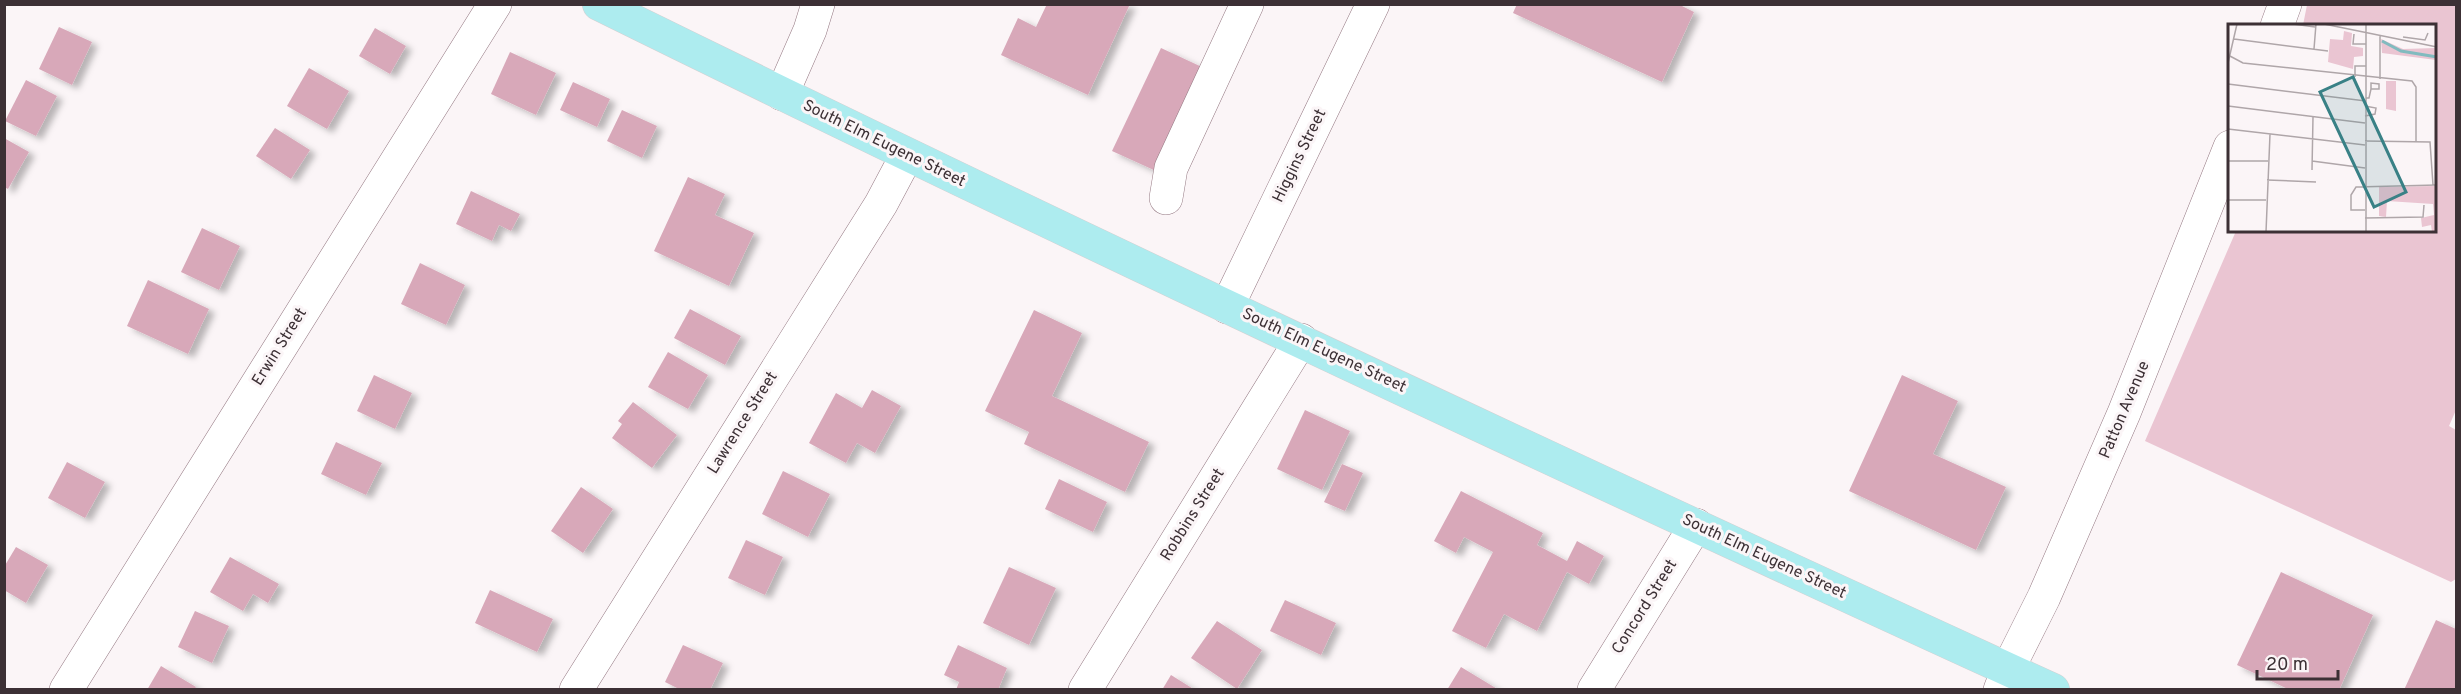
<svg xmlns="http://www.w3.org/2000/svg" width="2461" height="694" font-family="Overpass,sans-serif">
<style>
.green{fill:#eac5d2}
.building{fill:#d8a8b9;filter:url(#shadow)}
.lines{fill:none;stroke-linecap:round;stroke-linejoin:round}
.minor-casing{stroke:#947882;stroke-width:34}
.major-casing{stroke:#d4d1d3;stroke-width:34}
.minor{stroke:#fff;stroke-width:33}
.major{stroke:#adecef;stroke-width:33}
.labels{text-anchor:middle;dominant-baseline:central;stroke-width:6;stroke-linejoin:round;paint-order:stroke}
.street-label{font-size:16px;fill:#3c3035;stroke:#fbf5f7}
.inset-river{fill:none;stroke:#81bbbf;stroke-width:3}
.inset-road{fill:none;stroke:#afa6a9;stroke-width:1.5}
.view{fill:#398186;fill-opacity:0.15;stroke:#398186;stroke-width:3}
.inset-edge{fill:none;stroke:#3c3035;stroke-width:3}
</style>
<defs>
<filter id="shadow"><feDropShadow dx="6" dy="4" stdDeviation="3" flood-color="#0004"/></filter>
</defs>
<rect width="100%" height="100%" fill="#fbf5f7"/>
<!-- green -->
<path class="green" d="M 2307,5 L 2456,5 L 2456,410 L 2449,426 L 2456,430 L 2456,579 L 2451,582 L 2145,441 L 2236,231 L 2436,231 L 2436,26 L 2303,25 Z"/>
<!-- building -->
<g class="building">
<path d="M 1047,4 L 1130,4 L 1088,95 L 1001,55 L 1018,18 L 1036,27 Z"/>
<path d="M 1517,4 L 1678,4 L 1694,12 L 1662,82 L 1513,13 Z"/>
<path d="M 59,27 L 92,42 L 72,85 L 39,69 Z"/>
<path d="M 375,28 L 406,46 L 390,74 L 359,56 Z"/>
<path d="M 1161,48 L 1204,68 L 1156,171 L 1112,151 Z"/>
<path d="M 510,52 L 556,73 L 536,115 L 491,94 Z"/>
<path d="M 309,68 L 349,91 L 327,129 L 287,106 Z"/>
<path d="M 26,80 L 57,96 L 36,136 L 5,121 Z"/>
<path d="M 573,82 L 610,99 L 597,127 L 560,110 Z"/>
<path d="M 622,110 L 657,126 L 642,158 L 607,141 Z"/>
<path d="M 275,128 L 310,150 L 291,179 L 256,156 Z"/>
<path d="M 4,138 L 29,152 L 8,189 L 4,187 Z"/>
<path d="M 688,177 L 725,194 L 715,215 L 754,233 L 729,286 L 654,251 Z"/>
<path d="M 471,191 L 520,214 L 511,231 L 499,225 L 492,241 L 456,224 Z"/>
<path d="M 202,228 L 240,246 L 219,290 L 181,272 Z"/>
<path d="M 420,263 L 465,285 L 446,325 L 401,304 Z"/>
<path d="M 148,280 L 209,309 L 188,354 L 127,326 Z"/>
<path d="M 690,309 L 741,336 L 725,365 L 674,338 Z"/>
<path d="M 1034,310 L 1082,333 L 1052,396 L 1149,442 L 1125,492 L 1024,444 L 1029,432 L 985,411 Z"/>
<path d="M 668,352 L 708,375 L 688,409 L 648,387 Z"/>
<path d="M 374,375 L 412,393 L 395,429 L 357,411 Z"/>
<path d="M 1902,375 L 1958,401 L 1933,454 L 2006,487 L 1976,550 L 1849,491 Z"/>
<path d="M 872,390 L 901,406 L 875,453 L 857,443 L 846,463 L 809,443 L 836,393 L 862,408 Z"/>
<path d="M 633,402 L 677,435 L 652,468 L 612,438 L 622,424 L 618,421 Z"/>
<path d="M 1305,410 L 1350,431 L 1322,490 L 1277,469 Z"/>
<path d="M 336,442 L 382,463 L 366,495 L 321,474 Z"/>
<path d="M 67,462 L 105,482 L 85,518 L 48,498 Z"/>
<path d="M 1342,464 L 1363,473 L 1345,511 L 1324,502 Z"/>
<path d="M 783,471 L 830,494 L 808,537 L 762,514 Z"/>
<path d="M 1059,479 L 1107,502 L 1093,532 L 1045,509 Z"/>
<path d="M 581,487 L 613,509 L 583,553 L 551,531 Z"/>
<path d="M 1461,491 L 1543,533 L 1537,545 L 1567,561 L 1577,541 L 1604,556 L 1589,584 L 1567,572 L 1537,631 L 1504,614 L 1486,648 L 1452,631 L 1493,552 L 1464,537 L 1456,553 L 1434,541 Z"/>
<path d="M 746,540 L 783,557 L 765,595 L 728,578 Z"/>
<path d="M 16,547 L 48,565 L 26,603 L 4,590 L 4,567 Z"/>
<path d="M 230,557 L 279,584 L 268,603 L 253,594 L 243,611 L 210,592 Z"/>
<path d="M 1009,567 L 1056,588 L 1029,645 L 983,623 Z"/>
<path d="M 2281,572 L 2373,615 L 2339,690 L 2290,690 L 2237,665 Z"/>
<path d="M 490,590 L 553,619 L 537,652 L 475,623 Z"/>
<path d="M 1285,600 L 1336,623 L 1321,655 L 1270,631 Z"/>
<path d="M 195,611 L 229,626 L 212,663 L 178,647 Z"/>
<path d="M 2436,620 L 2456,629 L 2456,690 L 2404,690 Z"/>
<path d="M 1217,621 L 1262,650 L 1237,689 L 1191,658 Z"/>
<path d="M 683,645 L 723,663 L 710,690 L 681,690 L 665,682 Z"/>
<path d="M 958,645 L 1007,668 L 998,690 L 956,690 L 959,682 L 944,675 Z"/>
<path d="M 161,666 L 196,687 L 194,690 L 147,690 Z"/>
<path d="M 1461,667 L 1499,690 L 1447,690 Z"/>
<path d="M 1171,675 L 1195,690 L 1162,690 Z"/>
</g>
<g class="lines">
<defs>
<g id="minor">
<path d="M 2277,26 L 2285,4"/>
<path d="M 782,94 L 810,30 L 818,4"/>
<path d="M 1166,198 L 1171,168 L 1247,4"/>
<path d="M 1227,307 L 1373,4"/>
<path d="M 66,690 L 495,4"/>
<path d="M 576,690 L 881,204 L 907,155"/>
<path d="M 1085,690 L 1301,340"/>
<path d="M 1594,690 L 1696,525"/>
<path d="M 2000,690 L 2008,669 L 2044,597 L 2124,413 L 2230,147"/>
</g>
<path id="major" d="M 599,4 C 1080,241 1565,467 2053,690"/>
</defs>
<!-- minor casing -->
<use href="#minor" class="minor-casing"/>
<!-- major casing -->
<use href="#major" class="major-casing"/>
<!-- minor -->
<use href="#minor" class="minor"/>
<!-- major -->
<use href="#major" class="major"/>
</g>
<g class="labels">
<!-- street labels -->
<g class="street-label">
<text transform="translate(884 144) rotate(26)">South Elm Eugene Street</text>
<text transform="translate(1300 156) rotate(-64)">Higgins Street</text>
<text transform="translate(280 347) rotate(-58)">Erwin Street</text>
<text transform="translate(1324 351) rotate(25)">South Elm Eugene Street</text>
<text transform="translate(2125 410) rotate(-67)">Patton Avenue</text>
<text transform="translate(743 423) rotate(-58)">Lawrence Street</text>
<text transform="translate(1193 515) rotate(-58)">Robbins Street</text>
<text transform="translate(1764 557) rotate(25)">South Elm Eugene Street</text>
<text transform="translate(1645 607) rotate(-58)">Concord Street</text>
</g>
</g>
<!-- overview -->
<g transform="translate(2228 24)">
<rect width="208" height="208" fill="#fbf5f7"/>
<path d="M 116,7 L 124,9 L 123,22 L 135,24 L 135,32 L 126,33 L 125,45 L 100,38 L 102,15 L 115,16 ZM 153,15 L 175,25 L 208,24 L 208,36 L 154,29 ZM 158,57 L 168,57 L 168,87 L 158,85 ZM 207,162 L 208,208 L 204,208 L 203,201 L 194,203 L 193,194 L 206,191 L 205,180 L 159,177 L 158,193 L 151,192 L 151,163 Z" fill="#eac5d2"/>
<path class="inset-river" d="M 154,17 L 173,27 L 209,33"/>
<path class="inset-road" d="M 65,0 L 87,3M 96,0 L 209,23M 126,10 L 125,20 L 138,20M 152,12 L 152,55M 175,13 L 197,16 L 200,9M 6,15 L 100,27M 86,25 L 88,0M 0,31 L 15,39 L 184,57 L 188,63 L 188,118M 0,39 L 9,0M 127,53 L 127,42 L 138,42M 0,60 L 138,77M 138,74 L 141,74 L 143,65 L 151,65 L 151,60 L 143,59 L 143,65M 0,82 L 137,99M 137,92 L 147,90 L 148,84 L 137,82M 0,105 L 137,121M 137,117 L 202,118 L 205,161M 0,137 L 40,137M 84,137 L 137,144M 84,146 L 85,93M 39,156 L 88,158M 0,176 L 38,176M 137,186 L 123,186 L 123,171 L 128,163 L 209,161M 137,194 L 195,193 L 196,181M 38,208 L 42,110M 138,208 L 138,0"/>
<path class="view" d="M 125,53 L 178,168 L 146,183 L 92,68 Z"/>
<rect width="208" height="208" class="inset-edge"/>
</g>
<!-- border -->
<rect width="2461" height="694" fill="none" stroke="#3c3035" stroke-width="12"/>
<!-- scale -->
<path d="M2257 670v9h81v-9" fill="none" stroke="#3c3035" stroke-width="3"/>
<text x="2266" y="670" font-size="18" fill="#3c3035" stroke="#fbf5f7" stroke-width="4.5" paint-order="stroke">20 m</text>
</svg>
